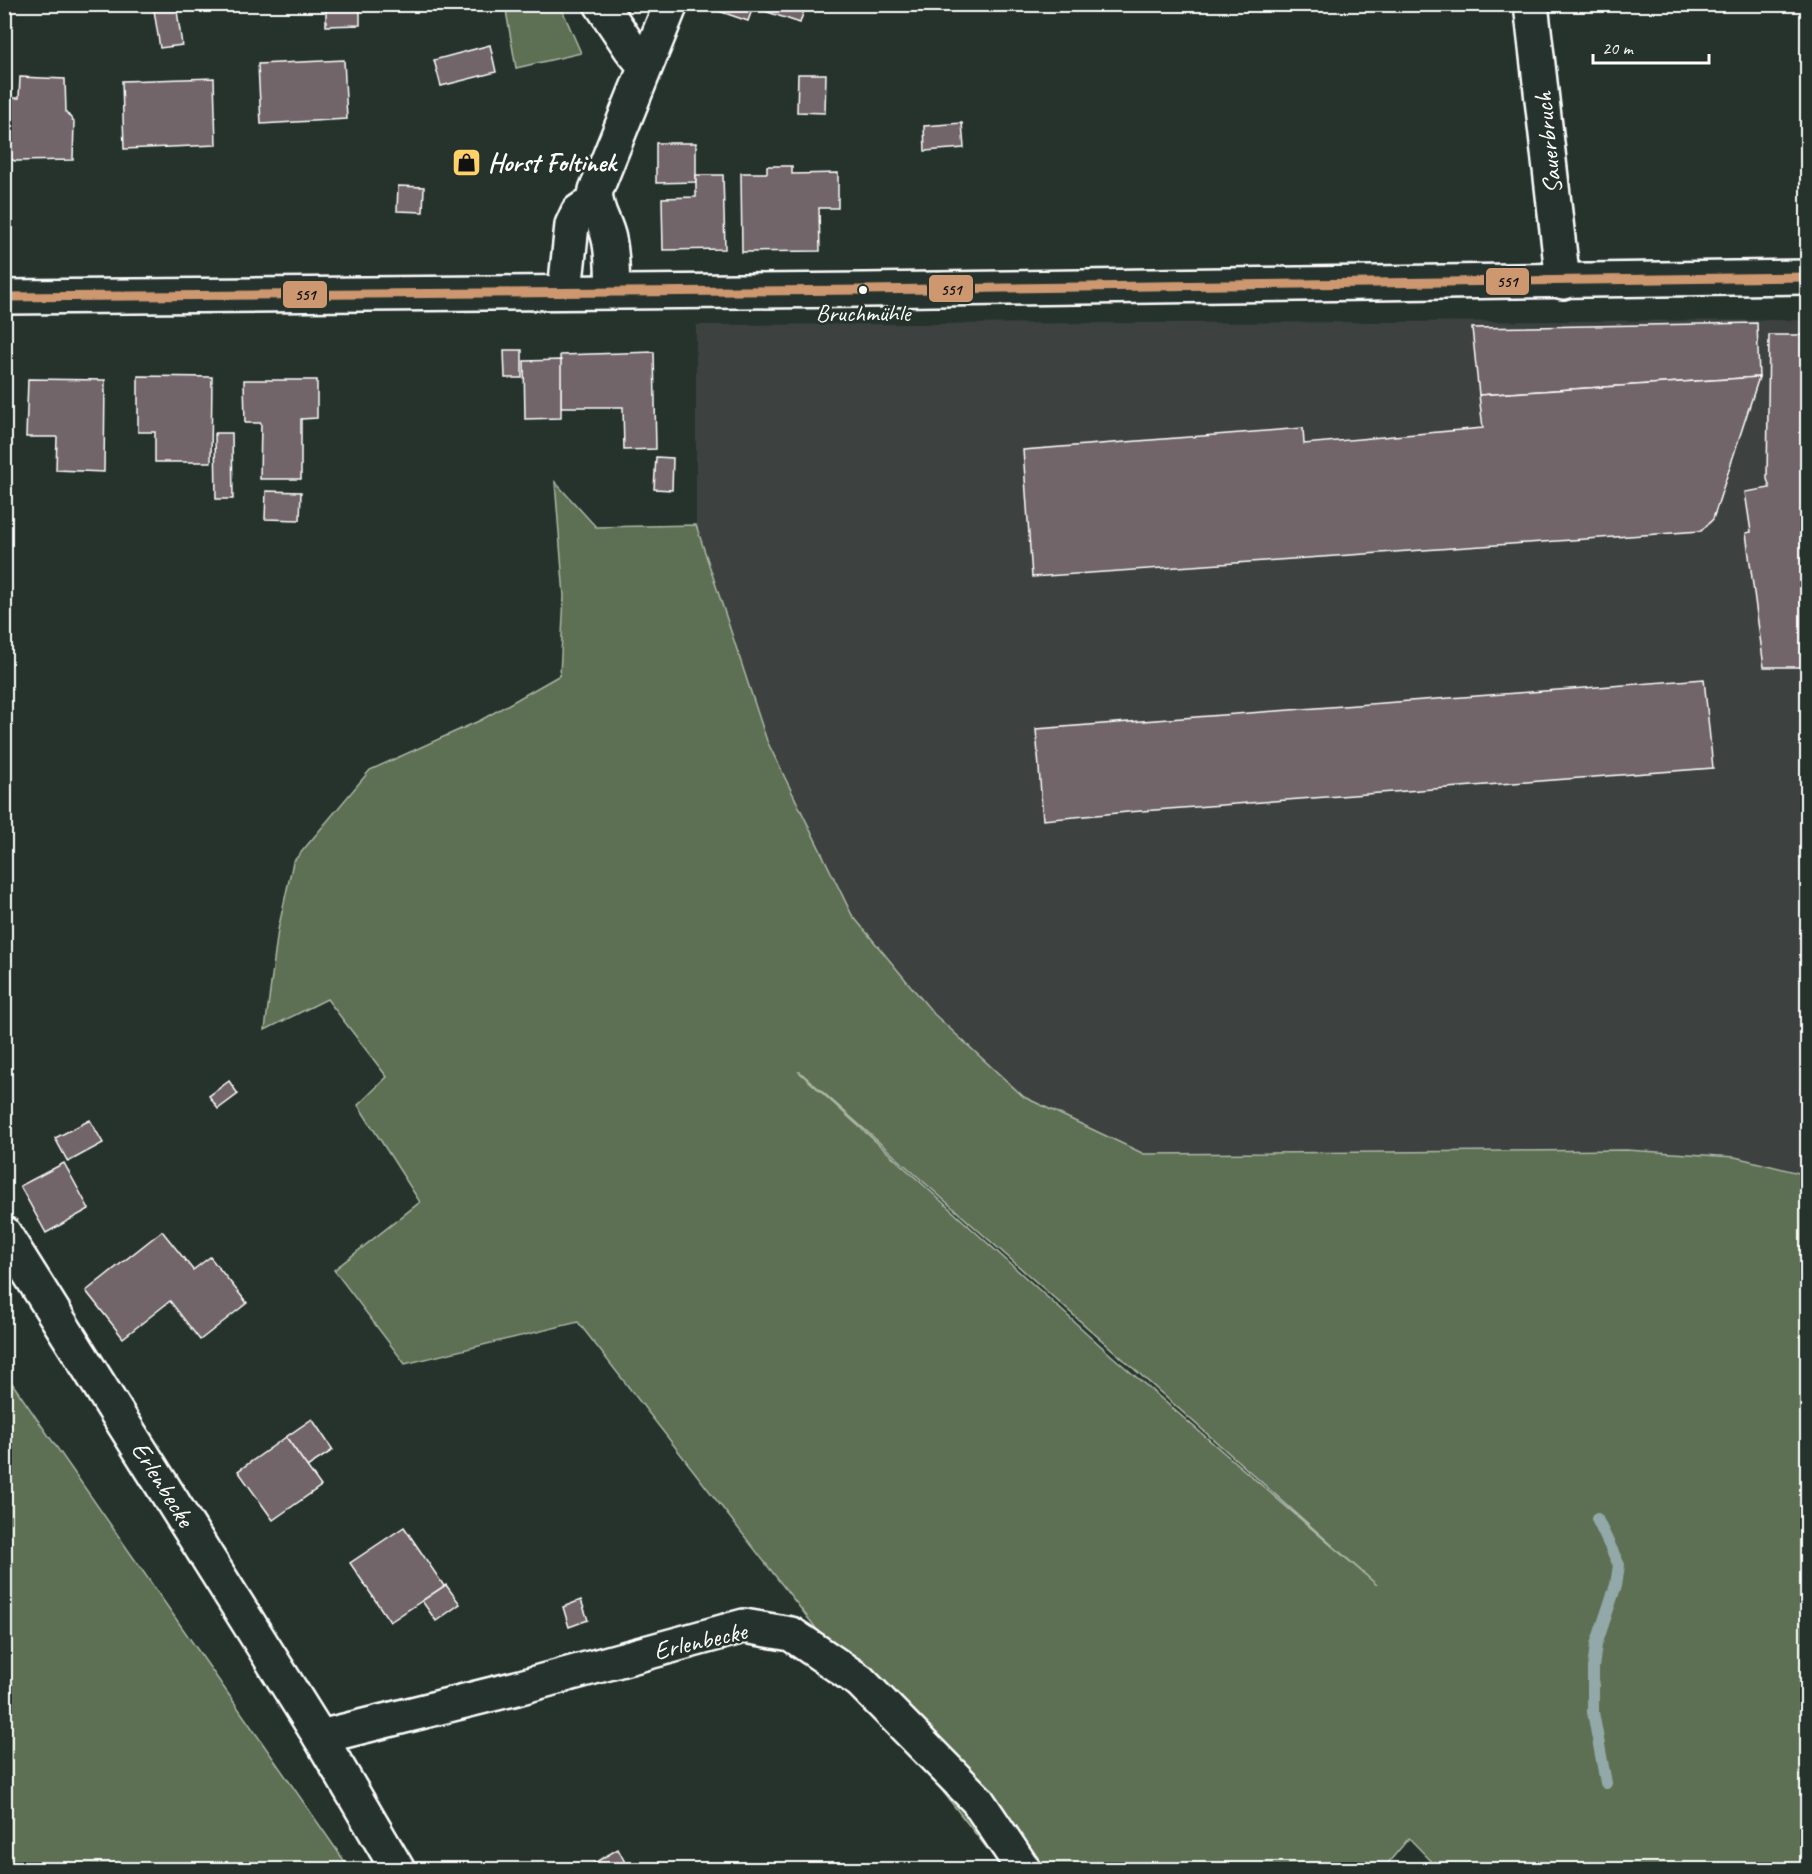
<svg xmlns="http://www.w3.org/2000/svg" width="1812" height="1874" font-family="Caveat,sans-serif">
<style>
.built{fill:#3c423f}
.green{fill:#5d6f52;stroke:#aeb7a8;stroke-width:1.5;fill-rule:evenodd}
.lines{fill:none;stroke-linecap:round;stroke-linejoin:round}
.stream{stroke:#92a8a9;stroke-width:12}
.building{fill:#71656a;stroke:#fff;stroke-width:1.5}
.minor-casing{stroke:#fff;stroke-width:38}
.major-casing{stroke:#fff;stroke-width:38}
.minor{stroke:#26332d;stroke-width:33}
.major{stroke:#26332d;stroke-width:33}
.bus-1-casing{stroke:#26332d;stroke-width:14}
.bus-1{stroke:#cd976f;stroke-width:9}
.bus-dot{fill:#fff;stroke:#26332d;stroke-width:2}
.labels{text-anchor:middle;dominant-baseline:central;stroke-width:5;stroke-linejoin:round;paint-order:stroke}
.bus-label{font-size:24px;fill:#fff;stroke:#26332d}
.street-label{font-size:26px;fill:#fff;stroke:#26332d}
.poi-label{font-size:26px;font-weight:bold;fill:#fff;stroke:#26332d;text-anchor:start}
.line-badge{stroke:#26332d;stroke-width:2}
.pale-badge-label{font-size:16px;text-anchor:middle;font-weight:bold;fill:#111}
</style>
<rect width="100%" height="100%" fill="#26332d"/>
<filter id="ink" filterUnits="userSpaceOnUse"><feTurbulence type="fractalNoise" baseFrequency=".0167" numOctaves="2"/><feDisplacementMap in="SourceGraphic" scale="12" xChannelSelector="R" yChannelSelector="G"/><feConvolveMatrix kernelMatrix="1 2 1 2 8 2 1 2 1" color-interpolation-filters="sRGB"/></filter>
<g filter="url(#ink)">
<!-- built -->
<path class="built" d="M 1807,320 L 1807,1175 L 1735,1157 L 1626,1150 L 1144,1154 L 1024,1097 L 935,1014 L 852,915 L 767,741 L 696,525 L 696,325 Z"/>
<!-- green -->
<g class="green">
<path d="M 505,5 L 560,5 L 581,53 L 516,68 Z"/>
<path d="M 555,482 L 596,527 L 696,525 L 767,741 L 852,915 L 934,1014 L 1024,1097 L 1144,1154 L 1626,1150 L 1735,1157 L 1807,1175 L 1807,1869 L 1439,1869 L 1409,1838 L 1383,1869 L 1003,1869 L 578,1322 L 405,1364 L 334,1270 L 420,1202 L 358,1105 L 387,1077 L 327,999 L 265,1030 L 278,930 L 293,862 L 370,770 L 481,720 L 560,675 L 564,596 ZM 799,1072 L 800,1072 L 1377,1585 L 1112,1356 Z"/>
<path d="M 4,1373 L 5,1373 L 350,1869 L 5,1869 Z"/>
</g>
<g class="lines">
<!-- stream -->
<path class="stream" d="M 1597,1519 L 1619,1565 L 1616,1585 L 1596,1645 L 1593,1668 L 1593,1712 L 1606,1783"/>
</g>
<!-- building -->
<g class="building">
<path d="M 153,4 L 176,4 L 182,45 L 160,48 Z"/>
<path d="M 326,4 L 360,4 L 360,25 L 326,26 Z"/>
<path d="M 708,4 L 811,4 L 810,8 L 805,7 L 800,23 L 753,7 L 748,21 L 707,7 Z"/>
<path d="M 490,45 L 496,72 L 441,86 L 434,60 Z"/>
<path d="M 344,60 L 347,119 L 261,124 L 258,64 Z"/>
<path d="M 798,74 L 826,74 L 825,113 L 797,112 Z"/>
<path d="M 20,77 L 65,79 L 66,112 L 74,122 L 73,160 L 15,161 L 4,156 L 4,98 L 19,98 Z"/>
<path d="M 214,78 L 216,145 L 124,149 L 122,81 Z"/>
<path d="M 962,123 L 964,148 L 925,151 L 924,126 Z"/>
<path d="M 656,143 L 696,143 L 696,182 L 656,183 Z"/>
<path d="M 767,166 L 792,166 L 792,174 L 838,173 L 838,208 L 819,208 L 820,251 L 742,252 L 741,173 L 767,173 Z"/>
<path d="M 696,175 L 723,175 L 725,249 L 663,250 L 662,198 L 696,197 Z"/>
<path d="M 398,186 L 424,187 L 423,212 L 397,211 Z"/>
<path d="M 1757,323 L 1759,377 L 1479,395 L 1472,328 Z"/>
<path d="M 1769,335 L 1808,335 L 1808,672 L 1806,667 L 1764,667 L 1746,533 L 1751,532 L 1745,492 L 1770,488 L 1767,479 Z"/>
<path d="M 504,350 L 522,350 L 522,378 L 505,378 Z"/>
<path d="M 654,352 L 656,449 L 624,450 L 623,407 L 561,407 L 560,355 Z"/>
<path d="M 561,360 L 561,418 L 525,419 L 524,361 Z"/>
<path d="M 138,376 L 212,377 L 211,462 L 155,462 L 155,432 L 138,432 Z"/>
<path d="M 1759,377 L 1713,519 L 1701,531 L 1032,577 L 1023,450 L 1303,428 L 1304,444 L 1483,428 L 1479,395 Z"/>
<path d="M 28,379 L 105,380 L 104,472 L 56,470 L 57,437 L 26,437 Z"/>
<path d="M 244,380 L 317,380 L 317,418 L 301,419 L 301,479 L 260,479 L 261,423 L 245,423 Z"/>
<path d="M 215,433 L 232,433 L 233,499 L 216,499 Z"/>
<path d="M 656,457 L 673,458 L 672,490 L 654,489 Z"/>
<path d="M 266,491 L 301,492 L 300,520 L 265,519 Z"/>
<rect x="4" y="557" width="5" height="19"/>
<path d="M 1704,679 L 1713,768 L 1128,812 L 1043,820 L 1036,729 Z"/>
<path d="M 229,1081 L 238,1094 L 218,1109 L 209,1096 Z"/>
<path d="M 90,1120 L 103,1143 L 68,1162 L 55,1138 Z"/>
<path d="M 64,1163 L 89,1209 L 46,1233 L 20,1186 Z"/>
<path d="M 162,1231 L 193,1270 L 210,1257 L 247,1303 L 200,1340 L 170,1301 L 123,1338 L 86,1291 Z"/>
<path d="M 312,1419 L 333,1450 L 307,1467 L 286,1437 Z"/>
<path d="M 286,1437 L 321,1486 L 273,1520 L 238,1471 Z"/>
<path d="M 404,1527 L 444,1586 L 390,1622 L 350,1563 Z"/>
<path d="M 446,1585 L 460,1604 L 436,1621 L 422,1601 Z"/>
<path d="M 581,1600 L 588,1620 L 569,1627 L 563,1607 Z"/>
<path d="M 618,1849 L 629,1870 L 582,1870 Z"/>
</g>
<g class="lines">
<defs>
<g id="minor">
<path d="M 601,4 L 631,49 L 645,66"/>
<path d="M 1531,4 L 1563,282"/>
<path d="M 565,291 L 572,225 L 578,212 L 594,201"/>
<path d="M 613,291 C 612,274 613,256 609,239 C 606,222 593,208 596,190 L 671,4"/>
<path d="M 4,1233 L 320,1737 L 398,1870"/>
<path d="M 320,1737 L 517,1688 L 744,1626 L 791,1634 L 860,1681 L 977,1800 L 1024,1870"/>
</g>
<path id="major" d="M 4,297 L 865,290 L 1808,277"/>
</defs>
<!-- minor casing -->
<use href="#minor" class="minor-casing"/>
<!-- major casing -->
<use href="#major" class="major-casing"/>
<!-- minor -->
<use href="#minor" class="minor"/>
<!-- major -->
<use href="#major" class="major"/>
<defs>
<path id="bus-1" d="M 4,297 L 865,290 L 1808,277"/>
</defs>
<!-- bus-1 casing -->
<use href="#bus-1" class="bus-1-casing"/>
<!-- bus-1 -->
<use href="#bus-1" class="bus-1"/>
</g>
</g>
<!-- icons -->
<defs>
<symbol id="shop-square" viewBox="-11 -11 22 22"><rect x="-9" y="-9" width="18" height="18" rx="4" fill="#ffd166" stroke="#26332d"/><path d="M-5-2.5h2.3a2.7 3.5 0 0 1 5.4 0H5L5.5 6h-11ZM-1.5-2.5h3a1.5 2.3 0 0 0-3 0Z" fill="#111"/></symbol>
</defs>
<g fill-rule="evenodd">
<use href="#shop-square" x="450" y="146" width="33" height="33"/>
</g>
<!-- markers -->
<circle class="bus-dot" cx="863" cy="290" r="5"/>
<g class="labels">
<!-- bus labels -->
<g class="bus-label">
<text x="863" y="313">Bruchmühle</text>
</g>
<!-- street labels -->
<g class="street-label">
<text transform="translate(1548 143) rotate(-96)">Sauerbruch</text>
<text transform="translate(163 1484) rotate(58)">Erlenbecke</text>
<text transform="translate(700 1641) rotate(-13)">Erlenbecke</text>
</g>
<!-- poi labels -->
<g class="poi-label">
<text x="488" y="162">Horst Foltinek</text>
</g>
</g>
<g class="line-badge">
<rect x="1485" y="267" width="45" height="29" rx="6" fill="#cd976f"/>
<rect x="928" y="274" width="46" height="29" rx="6" fill="#cd976f"/>
<rect x="282" y="280" width="46" height="29" rx="6" fill="#cd976f"/>
</g>
<g class="pale-badge-label">
<text x="1507" y="287">551</text>
<text x="951" y="295">551</text>
<text x="305" y="300">551</text>
</g>
<!-- margin -->
<rect width="1812" height="1874" fill="none" stroke="#26332d" stroke-width="24"/>
<rect x="12" y="12" width="1788" height="1850" fill="none" stroke="#fff" stroke-width="2" filter="url(#ink)"/>
<!-- scale -->
<path d="M1593 54v9h116v-9" fill="none" stroke="#ffffff" stroke-width="3"/>
<text x="1602" y="54" font-size="18" fill="#ffffff" stroke="#26332d" stroke-width="4.5" paint-order="stroke">20 m</text>
</svg>
